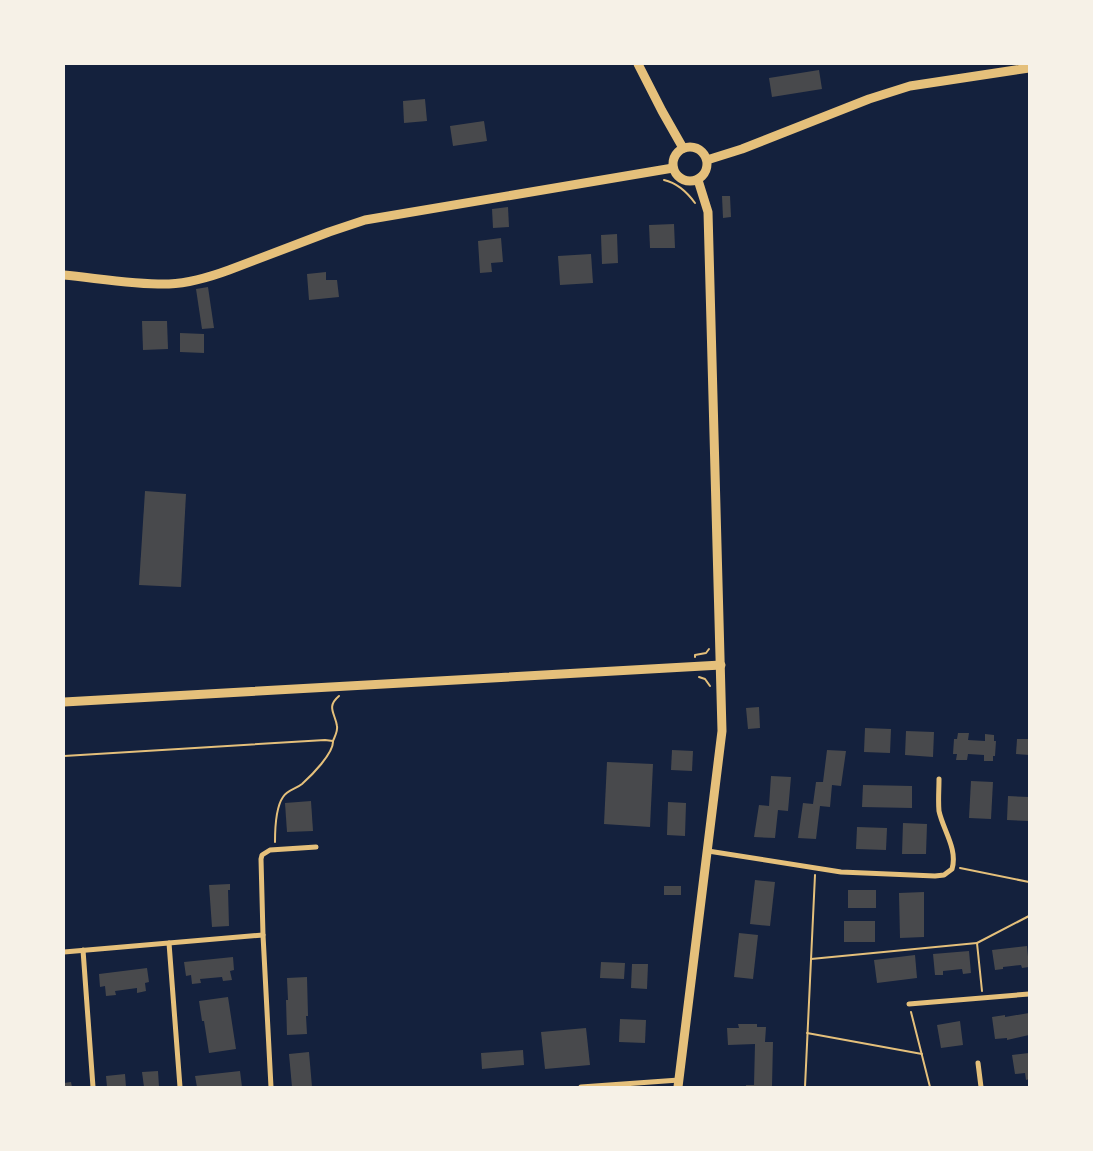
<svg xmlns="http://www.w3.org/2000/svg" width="1093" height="1151" font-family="Commissioner,sans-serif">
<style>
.building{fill:#48494c}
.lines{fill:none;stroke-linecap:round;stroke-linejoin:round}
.path{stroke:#e5c07b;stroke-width:2}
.minor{stroke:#e5c07b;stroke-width:5}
.tertiary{stroke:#e5c07b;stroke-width:9}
</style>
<rect width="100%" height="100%" fill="#14213d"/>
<!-- building -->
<g class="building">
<path d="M 819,70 L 822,89 L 772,97 L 769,78 Z"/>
<path d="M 425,99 L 427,121 L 404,123 L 403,101 Z"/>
<path d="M 484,121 L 487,141 L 453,146 L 450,126 Z"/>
<path d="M 722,196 L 730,196 L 731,217 L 723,218 Z"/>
<path d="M 508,207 L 509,227 L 493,228 L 492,209 Z"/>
<path d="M 674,224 L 675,248 L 650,248 L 649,225 Z"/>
<path d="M 617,234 L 618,263 L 602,264 L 601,235 Z"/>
<path d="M 501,238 L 503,262 L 491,263 L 492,272 L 480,273 L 478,241 Z"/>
<path d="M 591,254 L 593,283 L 560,285 L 558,256 Z"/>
<path d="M 326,272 L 326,280 L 337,280 L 339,297 L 309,300 L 307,274 Z"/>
<path d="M 208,287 L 214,328 L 202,329 L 196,289 Z"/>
<path d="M 142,321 L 167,321 L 168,349 L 143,350 Z"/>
<path d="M 180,333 L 204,334 L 204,353 L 180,352 Z"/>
<path d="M 145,491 L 186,494 L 181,587 L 139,585 Z"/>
<path d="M 759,707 L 760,728 L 748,729 L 746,708 Z"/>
<path d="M 865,728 L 891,729 L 890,753 L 864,752 Z"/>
<path d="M 906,731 L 934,732 L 933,757 L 905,755 Z"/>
<path d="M 958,733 L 969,733 L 968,740 L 985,741 L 985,734 L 994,735 L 994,741 L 996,741 L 995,756 L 993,756 L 993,761 L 984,761 L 984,755 L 968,754 L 967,760 L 956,760 L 957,754 L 953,754 L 954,739 L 957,739 Z"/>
<path d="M 1017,739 L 1029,739 L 1029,755 L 1016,754 Z"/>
<path d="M 672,750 L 693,751 L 692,771 L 671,770 Z"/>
<path d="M 827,750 L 846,751 L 841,786 L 832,785 L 830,807 L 820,806 L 816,839 L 798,838 L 803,803 L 813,804 L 816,782 L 823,782 Z"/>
<path d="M 607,762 L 653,764 L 650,827 L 604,824 Z"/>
<path d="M 771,776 L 791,777 L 788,811 L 778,810 L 775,838 L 754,837 L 759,805 L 769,806 Z"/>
<path d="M 971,781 L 993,782 L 991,819 L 969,818 Z"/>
<path d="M 863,785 L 912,786 L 912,808 L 862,807 Z"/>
<path d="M 1008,796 L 1029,797 L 1029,821 L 1007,820 Z"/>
<path d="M 311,801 L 313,831 L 287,832 L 285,803 Z"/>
<path d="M 668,802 L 686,803 L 685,836 L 667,835 Z"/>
<path d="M 903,823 L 927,824 L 926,854 L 902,854 Z"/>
<path d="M 857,827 L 887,828 L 886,850 L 856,849 Z"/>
<path d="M 755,880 L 775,882 L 770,926 L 750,924 Z"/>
<path d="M 230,884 L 230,890 L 228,890 L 229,926 L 212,927 L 209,885 Z"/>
<rect x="664" y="886" width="17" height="9"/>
<rect x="848" y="890" width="28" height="18"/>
<path d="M 924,892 L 924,937 L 900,938 L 899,893 Z"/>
<rect x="844" y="921" width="31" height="21"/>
<path d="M 739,933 L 758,935 L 753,979 L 734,977 Z"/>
<path d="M 1027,946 L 1029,967 L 1022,968 L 1021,965 L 1003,967 L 1003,969 L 995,970 L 992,950 Z"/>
<path d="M 969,951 L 971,973 L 963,974 L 962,969 L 943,971 L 943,975 L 935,975 L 933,954 Z"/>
<path d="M 915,955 L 917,978 L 877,983 L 874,960 Z"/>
<path d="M 233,957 L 234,970 L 230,971 L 232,980 L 223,981 L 222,977 L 200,979 L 201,983 L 192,984 L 191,975 L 186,976 L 184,962 Z"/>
<path d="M 601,962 L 625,963 L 624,979 L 600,978 Z"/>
<path d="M 632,964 L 648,964 L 647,989 L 631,988 Z"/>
<path d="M 147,968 L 149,982 L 145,983 L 146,991 L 137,993 L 137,988 L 115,991 L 116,995 L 106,996 L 105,986 L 100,987 L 99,974 Z"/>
<path d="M 307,977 L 308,1016 L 306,1016 L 307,1034 L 287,1035 L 286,1000 L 288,1000 L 287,978 Z"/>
<path d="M 228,997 L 236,1049 L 209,1053 L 204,1021 L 202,1021 L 199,1001 Z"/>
<path d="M 1029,1013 L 1029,1035 L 1007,1040 L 1007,1038 L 995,1039 L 992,1017 L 1005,1015 L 1005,1017 Z"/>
<path d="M 620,1019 L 646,1020 L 645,1043 L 619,1042 Z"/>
<path d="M 960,1021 L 963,1045 L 941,1048 L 937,1025 Z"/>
<path d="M 738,1024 L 757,1024 L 757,1027 L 766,1027 L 765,1042 L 773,1042 L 772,1086 L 746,1087 L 746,1085 L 754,1085 L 755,1044 L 728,1045 L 727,1028 L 739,1028 Z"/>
<path d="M 586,1028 L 590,1065 L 545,1069 L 541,1032 Z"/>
<path d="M 523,1050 L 524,1065 L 482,1069 L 481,1053 Z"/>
<path d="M 309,1052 L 312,1087 L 292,1087 L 289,1054 Z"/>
<path d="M 1029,1053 L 1029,1079 L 1026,1080 L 1025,1073 L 1015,1074 L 1012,1055 Z"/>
<path d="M 158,1071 L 159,1087 L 144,1087 L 142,1072 Z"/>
<path d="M 240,1071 L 242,1087 L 197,1087 L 195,1076 Z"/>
<path d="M 125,1074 L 126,1087 L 107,1087 L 106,1076 Z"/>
<path d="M 71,1082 L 72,1087 L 64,1087 L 64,1083 Z"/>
</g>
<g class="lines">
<!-- path -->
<g class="path">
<path d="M 664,180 C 677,183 687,192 695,203"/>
<path d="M 695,657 L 695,655 L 706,653 L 709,649"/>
<path d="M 699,677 L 705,679 L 710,686"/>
<path d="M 333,741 C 335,736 338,731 337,726 C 335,713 326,707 339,696"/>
<path d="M 64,756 L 325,740 L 333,741 C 334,753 311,776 302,784 C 296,789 287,790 283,797 C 276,807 275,830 275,842"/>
<path d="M 960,868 L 1029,882"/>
<path d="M 811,959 L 977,943"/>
<path d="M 982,991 L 977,943 L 1029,916"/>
<path d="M 911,1012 L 930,1087"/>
<path d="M 807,1033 L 922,1054"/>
<path d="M 805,1087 L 815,875"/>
</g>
<!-- minor -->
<g class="minor">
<path d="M 708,851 L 841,872 L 935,876 L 944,875 L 952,869 C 958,849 943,830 939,811 C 938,801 939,790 939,779"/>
<path d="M 169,943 L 180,1087"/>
<path d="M 83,950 L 93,1087"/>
<path d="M 64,952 L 263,935"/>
<path d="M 909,1004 L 1029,994"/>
<path d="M 978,1063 L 981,1087"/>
<path d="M 271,1087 L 263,935 L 261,859 L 262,855 L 270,850 L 316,847"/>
<path d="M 581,1087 L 679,1080"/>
</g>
<!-- tertiary -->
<g class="tertiary">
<path d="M 638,64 L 662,111 L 683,148"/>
<circle cx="690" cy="164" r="17"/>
<path d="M 707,160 L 742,149 L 869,99 L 910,86 L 1029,68"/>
<path d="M 64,275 C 96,278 137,285 169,284 C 189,283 210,277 229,270 L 329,232 L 365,220 L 673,168"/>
<path d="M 64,702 L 721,665"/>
<path d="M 678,1087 L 722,731 L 708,212 L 698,180"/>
</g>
</g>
<!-- border -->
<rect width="1093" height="1151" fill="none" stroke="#f6f1e7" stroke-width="130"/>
</svg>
